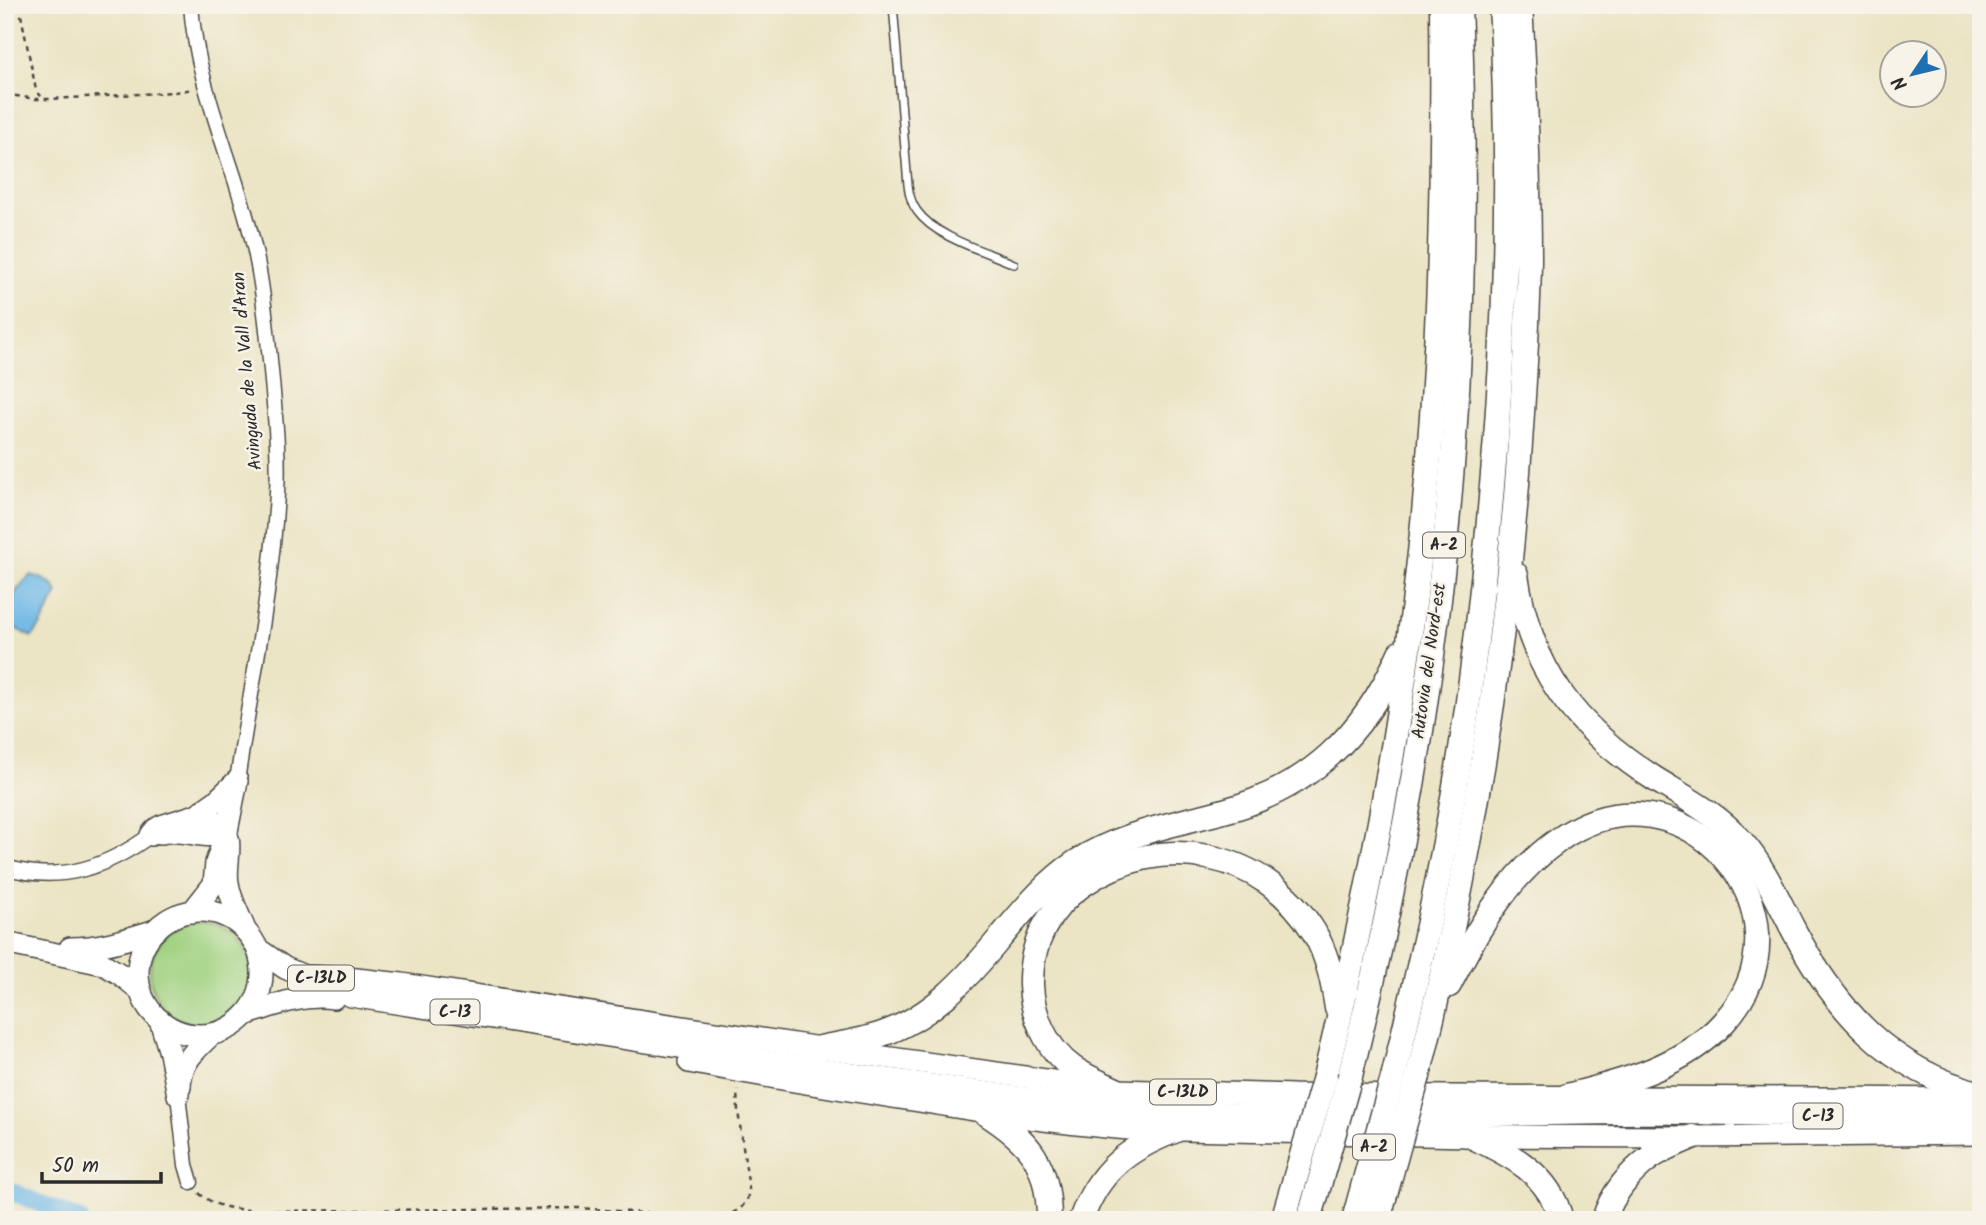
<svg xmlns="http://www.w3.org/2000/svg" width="1986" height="1225" font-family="Kalam,sans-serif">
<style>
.green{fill:#a0d281;stroke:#667e56;stroke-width:2}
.water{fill:#6db8e6;stroke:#4c7288;stroke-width:2}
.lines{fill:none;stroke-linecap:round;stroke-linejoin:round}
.canal{stroke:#6db8e6;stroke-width:18}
.service-casing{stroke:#484742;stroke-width:10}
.minor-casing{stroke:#484742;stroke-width:17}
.primary-casing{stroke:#484742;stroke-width:24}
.motorway-casing{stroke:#484742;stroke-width:27}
.path{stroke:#484742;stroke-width:2.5;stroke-dasharray:5 5;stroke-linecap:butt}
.service{stroke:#fff;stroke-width:7}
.minor{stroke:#fff;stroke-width:14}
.primary{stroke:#fff;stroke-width:21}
.motorway{stroke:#fff;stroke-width:24}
.motorway-bridge-casing{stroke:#484742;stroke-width:27;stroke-linecap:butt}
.motorway-bridge{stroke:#fff;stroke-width:24}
.labels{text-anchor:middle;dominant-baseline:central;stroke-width:5;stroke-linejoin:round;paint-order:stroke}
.shield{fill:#f7f3e8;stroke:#686764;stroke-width:2}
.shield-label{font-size:16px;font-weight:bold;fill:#2b2b2b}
.street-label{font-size:18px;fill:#2b2b2b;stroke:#f7f3e8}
</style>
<rect width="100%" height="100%" fill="#f7f3e8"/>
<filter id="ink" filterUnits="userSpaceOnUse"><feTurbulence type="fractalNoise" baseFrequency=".0143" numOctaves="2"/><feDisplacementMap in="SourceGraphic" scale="14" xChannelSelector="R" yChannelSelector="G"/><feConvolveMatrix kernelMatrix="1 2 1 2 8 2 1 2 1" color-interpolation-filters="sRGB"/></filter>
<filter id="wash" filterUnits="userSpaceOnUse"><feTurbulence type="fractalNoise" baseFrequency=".00686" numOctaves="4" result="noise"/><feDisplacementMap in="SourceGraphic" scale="28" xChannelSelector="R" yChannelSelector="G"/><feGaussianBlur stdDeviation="1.57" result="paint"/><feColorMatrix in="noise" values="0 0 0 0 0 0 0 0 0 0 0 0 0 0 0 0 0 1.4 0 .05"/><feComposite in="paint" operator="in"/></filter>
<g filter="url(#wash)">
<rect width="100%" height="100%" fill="#ebe4c5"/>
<!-- green -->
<circle class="green" cx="201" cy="973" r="51"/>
<!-- water -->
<path class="water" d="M 31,575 C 40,577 55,583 58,593 L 41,625 L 32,637 L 5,623 C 5,606 17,587 31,575 Z"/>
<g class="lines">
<!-- canal -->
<path class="canal" d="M 5,1189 L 80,1220"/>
</g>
</g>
<g filter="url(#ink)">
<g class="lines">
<defs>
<path id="service" d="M 893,5 L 908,185 C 909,194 911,203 917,211 C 936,238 985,251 1014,264"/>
<g id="minor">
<path d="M 191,5 C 197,95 242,178 258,266 C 266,308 269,350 273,392 C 276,426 279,460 277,493 C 272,589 251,686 237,781"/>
<path d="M 5,867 C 61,884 107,867 151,835"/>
<path d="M 178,1095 L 186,1165 L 191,1182"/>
</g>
<g id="primary">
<path d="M 196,815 C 205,816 210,818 217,822 C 238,836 224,862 228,883 C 230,899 239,914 245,930"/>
<path d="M 161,833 C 186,827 206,843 227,831"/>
<path d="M 151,835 L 156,829 L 161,826 L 196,815 L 216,801 L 237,781"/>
<circle cx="200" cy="973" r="62"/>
<path d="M 192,912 L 214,884 L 216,863 L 227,831 L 237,781"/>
<path d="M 5,943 L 103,964 L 120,974 L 141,991"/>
<path d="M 70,948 C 101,948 127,939 156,930"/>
<path d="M 258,949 L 285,968 L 304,976 L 347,978 L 402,984 L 820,1048 L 1116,1090 L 1294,1095 L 1981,1099"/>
<path d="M 316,986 L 340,990 L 351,996 L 859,1075 L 1084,1106 L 1179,1113 L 1446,1116 L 1656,1113 L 1981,1119"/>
<path d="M 248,1014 C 277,1004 303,994 334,998"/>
<path d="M 160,1020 L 170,1053 L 178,1095"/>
<path d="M 689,1062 C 765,1077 842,1089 919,1101 C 989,1113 1059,1124 1130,1129 L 1471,1136 L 1692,1137 L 1981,1134"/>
<path d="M 180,1087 C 180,1063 196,1049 212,1034"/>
</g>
<g id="motorway">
<path d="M 1516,575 C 1530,670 1575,728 1655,779 C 1684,797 1717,814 1741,841 C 1763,866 1777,898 1792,927 C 1835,1009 1888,1070 1981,1094"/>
<path d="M 1449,985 C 1476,931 1509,874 1560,839 C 1681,753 1824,913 1723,1023 C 1683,1067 1622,1082 1567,1096"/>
<path d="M 820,1048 C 840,1044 862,1041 882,1034 C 932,1017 967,978 1000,938 C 1023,911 1045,883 1075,863 C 1117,835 1171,825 1220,812 C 1308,790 1364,735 1400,653"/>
<path d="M 1394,1074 C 1410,1007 1426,940 1439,873 C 1464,749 1480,623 1491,498 C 1506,334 1511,169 1501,5"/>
<path d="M 1350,1076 C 1380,953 1407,829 1425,704 C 1460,473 1469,238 1459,5"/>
<path d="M 1418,1076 C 1468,878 1502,676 1518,472 C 1523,401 1528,331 1529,260 C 1529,175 1525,90 1520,5"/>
<path d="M 1325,1077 C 1364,918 1395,758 1415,596 C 1439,401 1444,202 1442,5"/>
<path d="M 1116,1090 C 1101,1083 1086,1077 1073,1068 C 1047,1050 1032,1015 1031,985 C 1030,944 1049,908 1082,885 C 1160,830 1264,850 1314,932 C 1328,956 1333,982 1337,1008"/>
<path d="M 984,1112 C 1030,1141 1049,1163 1049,1220"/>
<path d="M 1471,1136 C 1510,1154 1550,1174 1561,1220"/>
<path d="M 1081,1220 C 1098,1171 1127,1149 1174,1131"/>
<path d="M 1604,1220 C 1611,1195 1630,1172 1651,1157 C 1663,1149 1678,1143 1692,1137"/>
</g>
</defs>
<!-- service casing -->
<use href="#service" class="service-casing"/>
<!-- minor casing -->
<use href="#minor" class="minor-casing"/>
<!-- primary casing -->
<use href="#primary" class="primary-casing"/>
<!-- motorway casing -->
<use href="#motorway" class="motorway-casing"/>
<!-- path -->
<g class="path">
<path d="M 19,5 L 35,85 L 36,91 L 44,99"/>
<path d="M 5,94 L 35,99 L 51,99 L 175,92 L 193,89"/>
<path d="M 199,1193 C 218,1210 240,1209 263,1211 L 580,1208 L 693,1217 L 693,1220"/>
<path d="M 693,1217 L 731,1214 L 741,1208 L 747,1200 L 749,1189 L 747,1175 L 738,1111 L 737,1090"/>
</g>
<!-- service -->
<use href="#service" class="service"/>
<!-- minor -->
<use href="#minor" class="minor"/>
<!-- primary -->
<use href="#primary" class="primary"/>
<!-- motorway -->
<use href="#motorway" class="motorway"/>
<defs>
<g id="motorway-bridge">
<path d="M 1283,1220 L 1325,1077"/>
<path d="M 1309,1220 L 1350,1076"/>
<path d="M 1354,1220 L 1394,1074"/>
<path d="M 1378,1220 L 1418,1076"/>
</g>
</defs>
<!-- motorway-bridge casing -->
<use href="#motorway-bridge" class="motorway-bridge-casing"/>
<!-- motorway-bridge -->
<use href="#motorway-bridge" class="motorway-bridge"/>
</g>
</g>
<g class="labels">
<!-- shield labels -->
<g class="shield">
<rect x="1423" y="532.5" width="42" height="25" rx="5"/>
<rect x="288" y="965.5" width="66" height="25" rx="5"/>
<rect x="430.5" y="999.5" width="49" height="25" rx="5"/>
<rect x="1150" y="1079.5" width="66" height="25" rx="5"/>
<rect x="1793.5" y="1103.5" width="49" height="25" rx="5"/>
<rect x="1353" y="1134.5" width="42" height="25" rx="5"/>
</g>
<g class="shield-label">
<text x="1444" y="545">A-2</text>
<text x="321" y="978">C-13LD</text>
<text x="455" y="1012">C-13</text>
<text x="1183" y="1092">C-13LD</text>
<text x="1818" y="1116">C-13</text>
<text x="1374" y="1147">A-2</text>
</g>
<!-- street labels -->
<g class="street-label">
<text transform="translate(248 371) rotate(-95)">Avinguda de la Vall d'Aran</text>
<text transform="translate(1430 661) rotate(-82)">Autovia del Nord-est</text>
</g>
</g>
<!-- margin -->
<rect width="1986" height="1225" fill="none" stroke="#f7f3e8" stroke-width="28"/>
<!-- north arrow -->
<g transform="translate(1913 74) rotate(235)"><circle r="33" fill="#f7f3e8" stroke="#a5a39c" stroke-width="2"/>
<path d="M0-5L12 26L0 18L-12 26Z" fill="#1f6fb2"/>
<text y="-10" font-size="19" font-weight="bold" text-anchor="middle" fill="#2b2b2b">N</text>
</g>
<!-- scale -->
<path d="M42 1172v10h119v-10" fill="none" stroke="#2b2b2b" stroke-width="3.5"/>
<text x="52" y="1172" font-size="21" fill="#2b2b2b" stroke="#f7f3e8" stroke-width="5" paint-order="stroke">50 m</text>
</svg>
